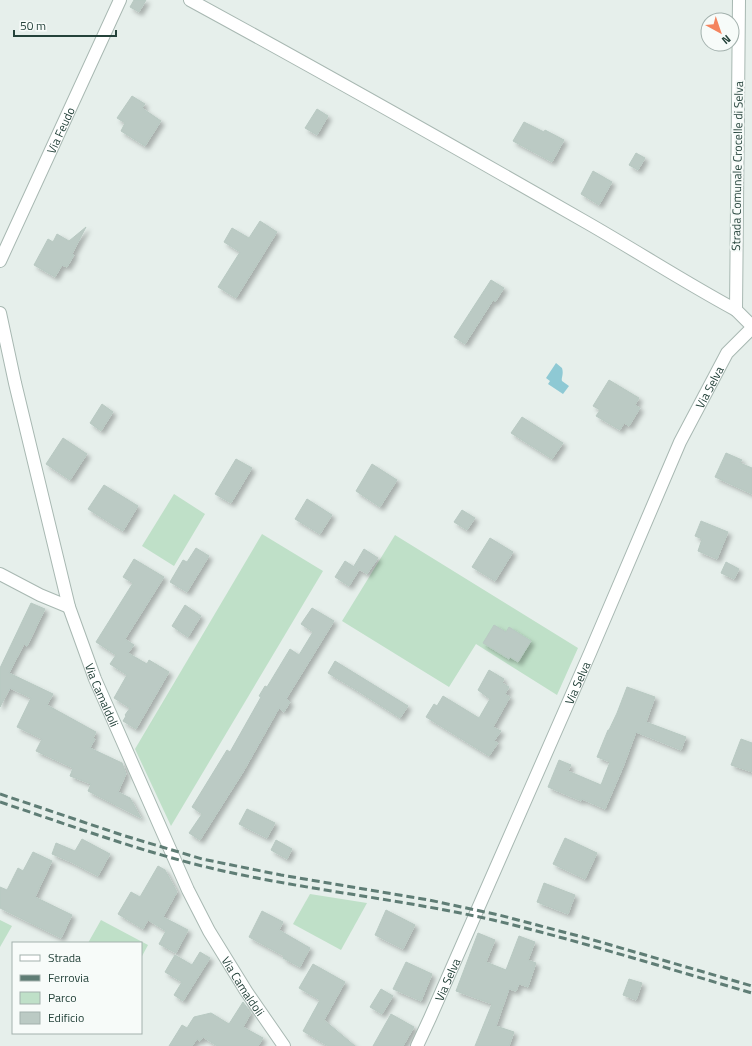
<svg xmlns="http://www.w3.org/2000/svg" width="752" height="1046" font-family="'Titillium Web',sans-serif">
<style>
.green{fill:#bfe0c8}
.water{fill:#8ec9d4}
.building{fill:#bbcac4;stroke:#b8c9c2;filter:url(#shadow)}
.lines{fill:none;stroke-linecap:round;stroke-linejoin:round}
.minor-casing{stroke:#a8b8b2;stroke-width:14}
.tertiary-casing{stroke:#a8b8b2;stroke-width:14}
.minor{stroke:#fff;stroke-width:12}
.tertiary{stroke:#fff;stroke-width:12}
.rail{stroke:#5f7d75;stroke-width:3;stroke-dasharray:8 4;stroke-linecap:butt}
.labels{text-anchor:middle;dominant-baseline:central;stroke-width:4;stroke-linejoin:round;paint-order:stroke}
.street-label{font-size:12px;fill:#24423a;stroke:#f7fbf9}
</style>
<defs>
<filter id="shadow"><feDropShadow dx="3.5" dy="3.5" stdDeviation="2" flood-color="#0004"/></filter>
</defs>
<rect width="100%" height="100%" fill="#e6efeb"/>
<!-- green -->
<g class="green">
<path d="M 174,494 L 205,514 L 174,566 L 142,546 Z"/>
<path d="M 262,534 L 323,571 L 171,826 L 135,749 Z"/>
<path d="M 395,535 L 578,648 L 557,695 L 476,644 L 449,687 L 342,621 Z"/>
<path d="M 310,894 L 367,903 L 341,950 L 293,924 Z"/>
<path d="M 0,920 L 12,926 L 0,947 Z"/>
<path d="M 101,920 L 148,945 L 141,958 L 141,943 L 88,943 Z"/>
</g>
<!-- water -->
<path class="water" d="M 556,363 L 562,368 C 564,374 561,378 562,381 L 569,386 L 563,394 L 548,384 L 550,381 L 546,378 Z"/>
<!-- building -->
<g class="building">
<path d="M 134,0 L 146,0 L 139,12 L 130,7 Z"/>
<path d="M 132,96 L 145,104 L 142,108 L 161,121 L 145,146 L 121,131 L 125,123 L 117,118 Z"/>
<path d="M 317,109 L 328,116 L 317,135 L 305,128 Z"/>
<path d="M 524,122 L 544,132 L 545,130 L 564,140 L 552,162 L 513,141 Z"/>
<path d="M 636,153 L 645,158 L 638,170 L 629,165 Z"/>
<path d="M 593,171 L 612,182 L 599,205 L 581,194 Z"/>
<path d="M 260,221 L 277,232 L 236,298 L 218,287 L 240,252 L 224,242 L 232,228 L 249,238 Z"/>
<path d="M 86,227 L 72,254 L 74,255 L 67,267 L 62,265 L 55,277 L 34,265 L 48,239 L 53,242 L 57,234 L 69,241 Z"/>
<path d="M 491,280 L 504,288 L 495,302 L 493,300 L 465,344 L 454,337 Z"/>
<path d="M 609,380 L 639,398 L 635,405 L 640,408 L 629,426 L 624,423 L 620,430 L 596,416 L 600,410 L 593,406 Z"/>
<path d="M 102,404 L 113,412 L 101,431 L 90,423 Z"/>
<path d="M 522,417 L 563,443 L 552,459 L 511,433 Z"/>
<path d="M 63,438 L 87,454 L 70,480 L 46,464 Z"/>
<path d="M 726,453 L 742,460 L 740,463 L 752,468 L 752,494 L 715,477 Z"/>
<path d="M 236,459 L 252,468 L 231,503 L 215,494 Z"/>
<path d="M 372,464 L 397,480 L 380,507 L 356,491 Z"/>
<path d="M 104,485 L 138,506 L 123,531 L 88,509 Z"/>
<path d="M 307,499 L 332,515 L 320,534 L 295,519 Z"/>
<path d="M 462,510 L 475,518 L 467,530 L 454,522 Z"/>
<path d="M 701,521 L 728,532 L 717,559 L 698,551 L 702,539 L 695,536 Z"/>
<path d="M 490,538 L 513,552 L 495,581 L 472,567 Z"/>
<path d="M 196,548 L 209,556 L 187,592 L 170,582 L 183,560 L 187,562 Z"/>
<path d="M 364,549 L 378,558 L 367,574 L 354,566 Z"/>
<path d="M 134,559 L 164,577 L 125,639 L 134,645 L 128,653 L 147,664 L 149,660 L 169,672 L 136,729 L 123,721 L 126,716 L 125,715 L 130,708 L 114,698 L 127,675 L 110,664 L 116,655 L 96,642 L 133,583 L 123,577 Z"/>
<path d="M 345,561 L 359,570 L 349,586 L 335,577 Z"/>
<path d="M 726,562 L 739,569 L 734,579 L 721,573 Z"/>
<path d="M 31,603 L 45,609 L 27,646 L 24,644 L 9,673 L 53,694 L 47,705 L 96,732 L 93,738 L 95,739 L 90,748 L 122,763 L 126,774 L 118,792 L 130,798 L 141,818 L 88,791 L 91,784 L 70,776 L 73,768 L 36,751 L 42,739 L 17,727 L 31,698 L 10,688 L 0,707 L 0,668 Z"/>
<path d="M 185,605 L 201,616 L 188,637 L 172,626 Z"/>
<path d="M 312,608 L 334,621 L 286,699 L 290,702 L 284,712 L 279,708 L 243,772 L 200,840 L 189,833 L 202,814 L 192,807 L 227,750 L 230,752 L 261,697 L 259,696 L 265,686 L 267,687 L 290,649 L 299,655 L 313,632 L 301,624 Z"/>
<path d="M 494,625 L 506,632 L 509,627 L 531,641 L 518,662 L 510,657 L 509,659 L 483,643 Z"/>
<path d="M 335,661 L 408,706 L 400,718 L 358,691 L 328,673 Z"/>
<path d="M 489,670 L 504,679 L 502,683 L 509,687 L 505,694 L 510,697 L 493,727 L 501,731 L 494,741 L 498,743 L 489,756 L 426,717 L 434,704 L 437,706 L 443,696 L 479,718 L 490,699 L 478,690 Z"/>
<path d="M 627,687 L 655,697 L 646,722 L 686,737 L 681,750 L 636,732 L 623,767 L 605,809 L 582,799 L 581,801 L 548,787 L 559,760 L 571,765 L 568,771 L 601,785 L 610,762 L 597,757 L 608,730 L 609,730 L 617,713 Z"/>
<path d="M 741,739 L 752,743 L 752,772 L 731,765 Z"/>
<path d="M 247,809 L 275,823 L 267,838 L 239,824 Z"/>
<path d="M 565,838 L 597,853 L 585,879 L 553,864 Z"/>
<path d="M 82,839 L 110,854 L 98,876 L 71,862 L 52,854 L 56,843 L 75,851 Z"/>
<path d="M 276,840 L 292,849 L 287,859 L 271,850 Z"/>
<path d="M 33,852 L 52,861 L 35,897 L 72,915 L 61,938 L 0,908 L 0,887 L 7,890 L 18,868 L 23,871 Z"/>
<path d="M 158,866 L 165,870 L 177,892 L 163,917 L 188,930 L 176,953 L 159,944 L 166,931 L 148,920 L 143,929 L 118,914 L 131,892 L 140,897 Z"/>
<path d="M 544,883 L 575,895 L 568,914 L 537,902 Z"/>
<path d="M 386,910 L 415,925 L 403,949 L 375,935 Z"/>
<path d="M 262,911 L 283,922 L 279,930 L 310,948 L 300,967 L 283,958 L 284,956 L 249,937 Z"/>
<path d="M 478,933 L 495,940 L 486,962 L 506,970 L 519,936 L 535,942 L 528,960 L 536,963 L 528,987 L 519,984 L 516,991 L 509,989 L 496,1026 L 514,1032 L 509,1046 L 475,1046 L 492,1004 L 456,991 Z"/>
<path d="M 200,952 L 210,958 L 183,1001 L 174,995 L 182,982 L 165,972 L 175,955 L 192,965 Z"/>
<path d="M 406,962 L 432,974 L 421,1001 L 393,989 Z"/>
<path d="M 313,964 L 345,982 L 324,1020 L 355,1046 L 328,1046 L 303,1031 L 320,1000 L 299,988 Z"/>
<path d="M 629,979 L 642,983 L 636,1000 L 623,995 Z"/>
<path d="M 381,989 L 393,996 L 382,1014 L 370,1007 Z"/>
<path d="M 243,1002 L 251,1013 L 243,1027 L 263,1038 L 258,1046 L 217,1046 L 203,1037 L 200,1041 L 197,1039 L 192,1046 L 169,1046 L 182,1025 L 187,1028 L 194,1017 L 211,1013 L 229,1024 Z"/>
<path d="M 391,1014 L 414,1027 L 403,1046 L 373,1046 Z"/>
</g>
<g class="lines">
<defs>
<g id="minor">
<path d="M 190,0 C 322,72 453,146 584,221 C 635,250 684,282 736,310"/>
<path d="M 739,0 L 736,310 L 752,326"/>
<path id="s1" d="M 0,261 L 120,0"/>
<path d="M 0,574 L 40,595 L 69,607"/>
</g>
<g id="tertiary">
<path id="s2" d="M 0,313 L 15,383 L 69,607 L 95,679 L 188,890 L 209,931 L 246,991 L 284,1046"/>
<path id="s3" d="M 417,1046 L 430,1018 L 590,653 L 680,442 L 727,353 L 752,328"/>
</g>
</defs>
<!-- minor casing -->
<use href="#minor" class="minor-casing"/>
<!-- tertiary casing -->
<use href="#tertiary" class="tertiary-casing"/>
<!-- minor -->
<use href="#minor" class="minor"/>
<!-- tertiary -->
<use href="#tertiary" class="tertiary"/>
<!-- rail -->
<g class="rail">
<path d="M 0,794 L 122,835 L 202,859 L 281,875 L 429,900 L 499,915 L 590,939 L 752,986"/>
<path d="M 0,802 C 75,827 150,855 228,872 C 315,891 405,900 493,920 C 580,941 666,968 752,993"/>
</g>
</g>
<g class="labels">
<!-- street labels -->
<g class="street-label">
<text stroke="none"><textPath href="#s1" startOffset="144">Via Feudo</textPath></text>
<text transform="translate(737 166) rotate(-89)">Strada Comunale Crocelle di Selva</text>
<text stroke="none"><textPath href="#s3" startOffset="721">Via Selva</textPath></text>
<text stroke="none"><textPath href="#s3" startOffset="397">Via Selva</textPath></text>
<text stroke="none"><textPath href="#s2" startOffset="396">Via Camaldoli</textPath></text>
<text stroke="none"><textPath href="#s3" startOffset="73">Via Selva</textPath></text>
<text stroke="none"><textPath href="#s2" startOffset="720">Via Camaldoli</textPath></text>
</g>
</g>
<!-- legend -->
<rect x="12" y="942" width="130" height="92" fill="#f7fbf9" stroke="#a3b1ad"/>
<rect x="20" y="955" width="20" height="6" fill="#ffffff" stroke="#a3b1ad"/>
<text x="48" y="962" font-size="12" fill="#24423a">Strada</text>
<rect x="20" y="975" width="20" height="6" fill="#5f7d75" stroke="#a3b1ad"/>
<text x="48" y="982" font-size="12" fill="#24423a">Ferrovia</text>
<rect x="20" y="992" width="20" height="12" fill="#bfe0c8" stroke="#a3b1ad"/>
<text x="48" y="1002" font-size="12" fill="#24423a">Parco</text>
<rect x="20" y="1012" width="20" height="12" fill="#bbcac4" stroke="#a3b1ad"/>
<text x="48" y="1022" font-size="12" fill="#24423a">Edificio</text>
<!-- north arrow -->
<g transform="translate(720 32) rotate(140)"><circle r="19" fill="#f7fbf9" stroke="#a3b1ad"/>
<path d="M0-3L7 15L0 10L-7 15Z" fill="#f4845f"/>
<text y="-6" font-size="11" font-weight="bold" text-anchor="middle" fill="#24423a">N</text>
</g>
<!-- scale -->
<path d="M14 30v6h102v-6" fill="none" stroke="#24423a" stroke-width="2"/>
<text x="20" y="30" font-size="12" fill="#24423a" stroke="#f7fbf9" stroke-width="3" paint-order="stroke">50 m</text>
</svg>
